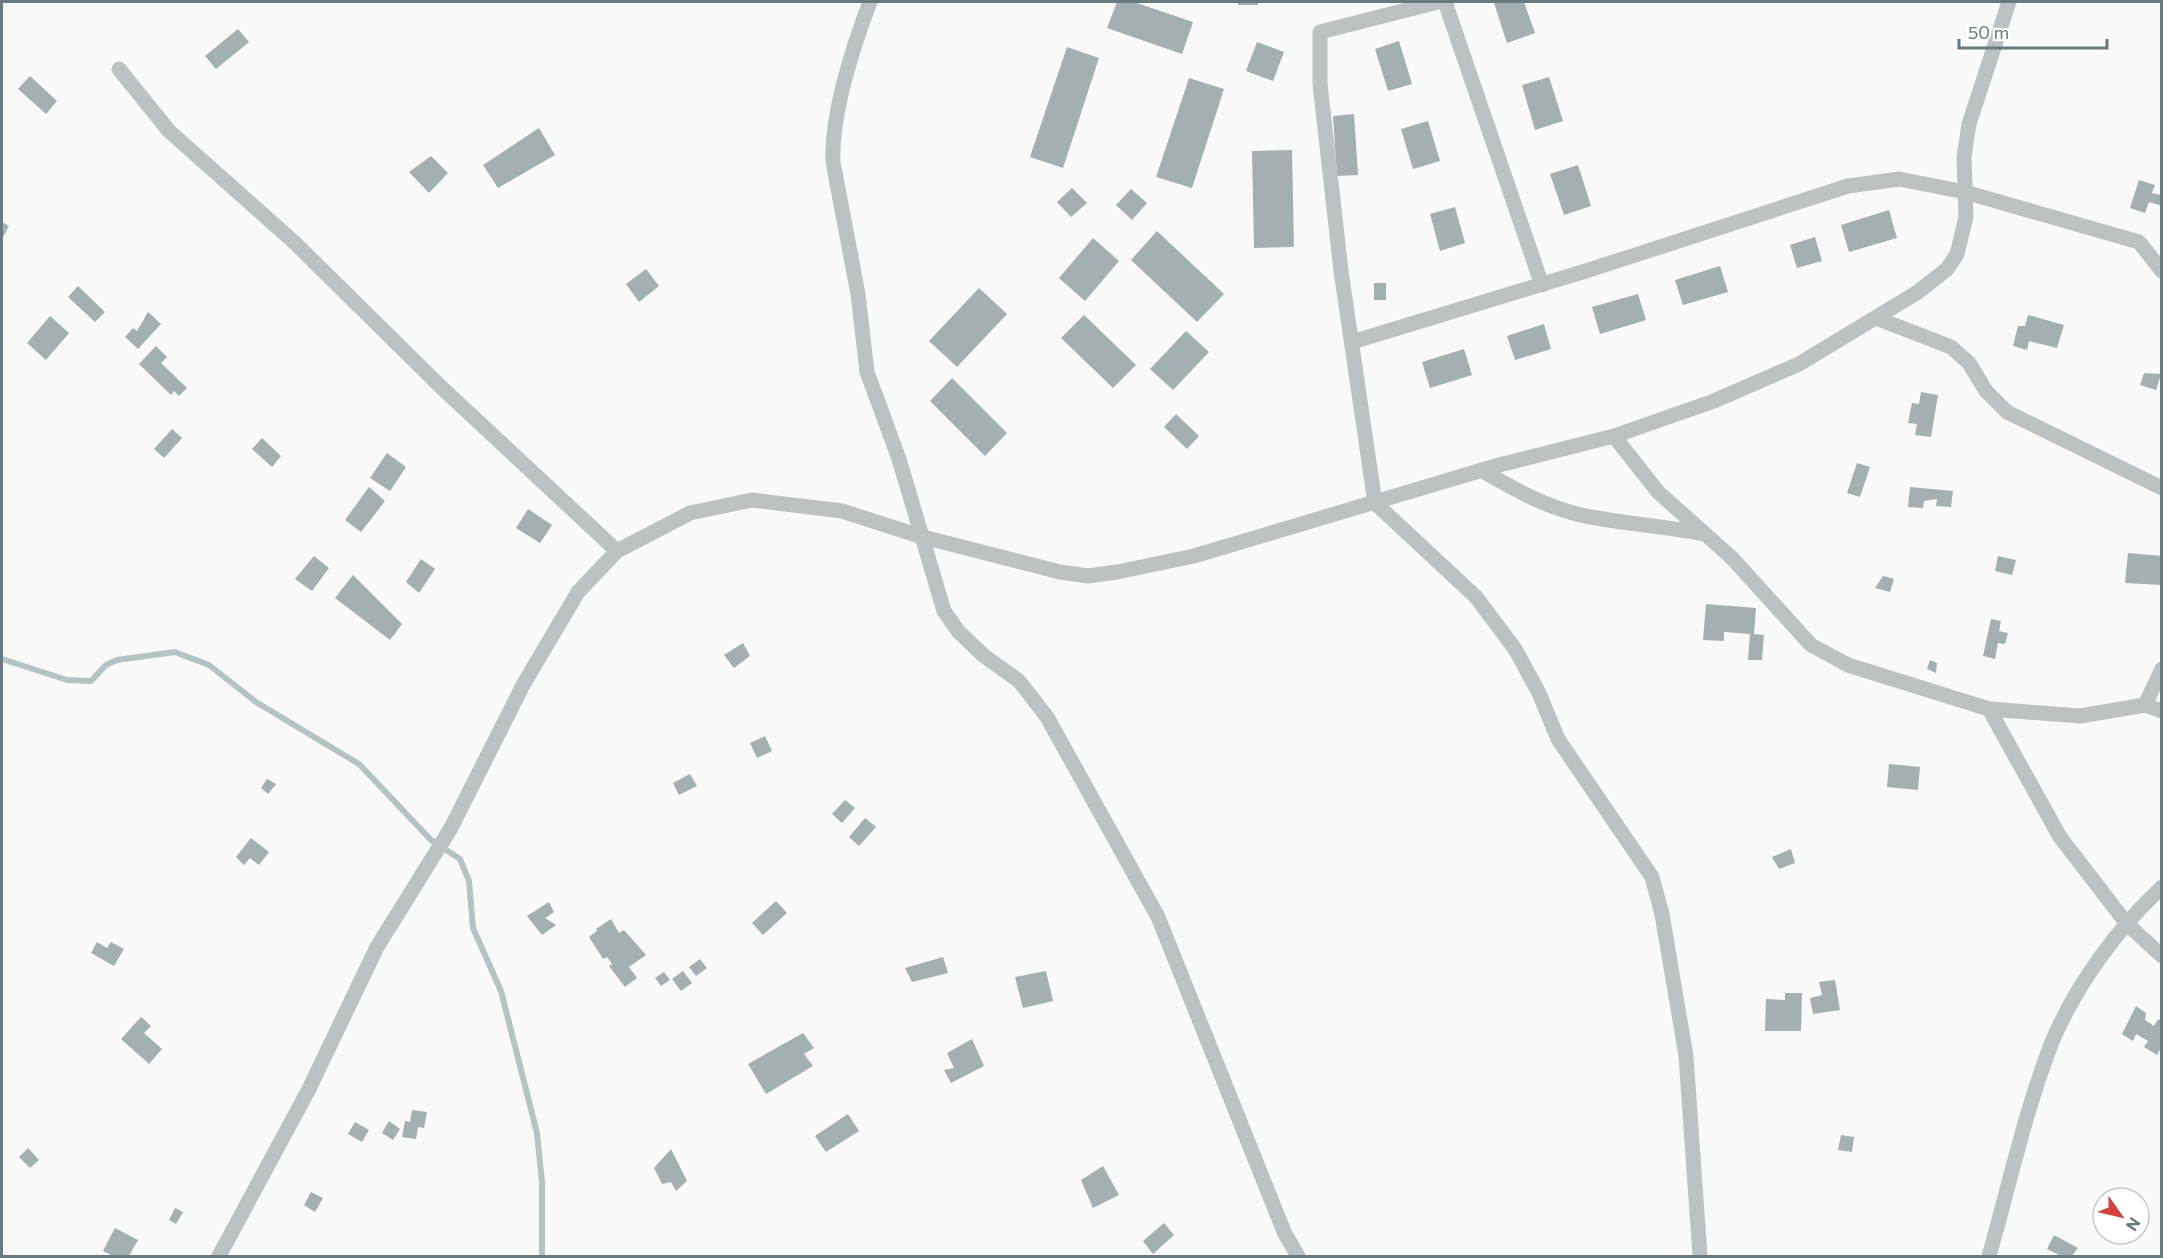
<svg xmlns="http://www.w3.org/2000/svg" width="2163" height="1258" font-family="Commissioner,sans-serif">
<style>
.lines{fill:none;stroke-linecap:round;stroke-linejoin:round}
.stream{stroke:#b5c3c4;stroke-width:6}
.building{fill:#a4afb2}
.street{stroke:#bcc2c4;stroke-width:15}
</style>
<rect width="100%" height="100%" fill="#f9f9f7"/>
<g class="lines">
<!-- stream -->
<path class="stream" d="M 2,659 L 67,680 L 91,681 L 106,665 L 117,660 L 175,652 L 209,665 L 256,702 L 359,764 L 431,840 L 460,859 L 469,881 L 473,928 L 501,991 L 537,1133 L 542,1182 L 542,1256"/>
</g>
<!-- building -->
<g class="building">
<path d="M 1117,2 L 1134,2 L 1193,22 L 1182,54 L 1107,28 Z"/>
<rect x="1238" y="2" width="20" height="3"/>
<path d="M 1524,2 L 1535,33 L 1507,43 L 1494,3 Z"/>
<path d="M 238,29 L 249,42 L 216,69 L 205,56 Z"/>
<path d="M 1399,41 L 1412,84 L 1388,91 L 1375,49 Z"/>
<path d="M 1257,42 L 1284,52 L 1273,81 L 1246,71 Z"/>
<path d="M 1067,47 L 1099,58 L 1063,168 L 1030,157 Z"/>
<path d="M 30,76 L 57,101 L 46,114 L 18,89 Z"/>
<path d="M 1549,77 L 1563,121 L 1535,130 L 1522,85 Z"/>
<path d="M 1189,78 L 1224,89 L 1192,188 L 1156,177 Z"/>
<path d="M 1354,114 L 1358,175 L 1337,176 L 1333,116 Z"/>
<path d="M 1428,121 L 1440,161 L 1413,169 L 1401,129 Z"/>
<path d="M 539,128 L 555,155 L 498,188 L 483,165 Z"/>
<path d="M 1292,150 L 1294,247 L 1254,248 L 1252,151 Z"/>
<path d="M 431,156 L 448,173 L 429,193 L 409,172 Z"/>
<path d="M 1578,165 L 1591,206 L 1564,215 L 1550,174 Z"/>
<path d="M 2139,180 L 2155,185 L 2152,193 L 2162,195 L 2162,206 L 2149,202 L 2145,213 L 2130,208 Z"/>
<path d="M 1072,188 L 1087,203 L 1071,217 L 1057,202 Z"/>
<path d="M 1131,189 L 1147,203 L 1132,220 L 1116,205 Z"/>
<path d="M 1455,207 L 1465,243 L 1440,251 L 1430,214 Z"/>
<path d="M 1889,210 L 1897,238 L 1849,252 L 1841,225 Z"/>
<path d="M 2,222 L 9,226 L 2,239 Z"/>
<path d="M 1157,231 L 1224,294 L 1197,322 L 1131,260 Z"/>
<path d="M 1815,237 L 1822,261 L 1797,268 L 1790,245 Z"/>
<path d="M 1093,238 L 1119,261 L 1085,301 L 1059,278 Z"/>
<path d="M 1720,266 L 1728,292 L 1683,305 L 1675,280 Z"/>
<path d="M 646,269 L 659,286 L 639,302 L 626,284 Z"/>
<rect x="1374" y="283" width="12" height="17"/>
<path d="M 78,286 L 105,312 L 95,322 L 68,297 Z"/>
<path d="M 979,288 L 1007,314 L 957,367 L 929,341 Z"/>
<path d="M 1638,294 L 1646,320 L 1600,334 L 1592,307 Z"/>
<path d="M 148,312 L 161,324 L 138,349 L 125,337 L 133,328 L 137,331 Z"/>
<path d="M 1084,315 L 1136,365 L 1113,388 L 1061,338 Z"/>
<path d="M 2028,315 L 2064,325 L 2057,348 L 2029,341 L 2027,350 L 2013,346 L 2018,326 L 2025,326 Z"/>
<path d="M 50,316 L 69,333 L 46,360 L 27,343 Z"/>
<path d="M 1544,324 L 1551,349 L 1515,360 L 1507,336 Z"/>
<path d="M 1186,331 L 1209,352 L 1173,390 L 1150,369 Z"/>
<path d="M 156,346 L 167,357 L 161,363 L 187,388 L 179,396 L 174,391 L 171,395 L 139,364 Z"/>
<path d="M 1464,349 L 1472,375 L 1430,388 L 1422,362 Z"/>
<path d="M 2144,373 L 2161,374 L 2156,390 L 2140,385 Z"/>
<path d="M 952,378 L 1007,433 L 985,456 L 930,401 Z"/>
<path d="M 1921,392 L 1938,395 L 1931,437 L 1915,435 L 1917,424 L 1908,423 L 1912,403 L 1919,404 Z"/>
<path d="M 1176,414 L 1199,436 L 1187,449 L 1164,427 Z"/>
<path d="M 172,429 L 182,438 L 164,458 L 154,449 Z"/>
<path d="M 262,438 L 281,456 L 272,467 L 252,449 Z"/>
<path d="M 387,453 L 406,467 L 390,491 L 370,478 Z"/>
<path d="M 1857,463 L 1870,467 L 1860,497 L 1847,493 Z"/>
<path d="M 369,487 L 385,501 L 361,532 L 345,520 Z"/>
<path d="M 1910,487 L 1953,491 L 1951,507 L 1936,506 L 1937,499 L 1924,501 L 1923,508 L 1908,507 Z"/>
<path d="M 528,509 L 552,525 L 540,543 L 516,528 Z"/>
<path d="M 2128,553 L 2162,556 L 2162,585 L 2125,583 Z"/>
<path d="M 314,556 L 329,568 L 312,591 L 295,579 Z"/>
<path d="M 1998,556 L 2016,560 L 2012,575 L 1995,571 Z"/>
<path d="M 421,559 L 435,569 L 419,593 L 406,582 Z"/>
<path d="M 353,575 L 402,624 L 390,640 L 335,598 Z"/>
<path d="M 1883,576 L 1894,579 L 1890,592 L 1875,588 Z"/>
<path d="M 1706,604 L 1756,608 L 1754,634 L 1764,635 L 1762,660 L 1748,660 L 1750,634 L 1724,632 L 1724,641 L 1703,640 Z"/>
<path d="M 1991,619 L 2001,621 L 1999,631 L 2008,633 L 2005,644 L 1998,643 L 1995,659 L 1983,656 Z"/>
<path d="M 743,643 L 750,656 L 734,668 L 724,655 Z"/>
<path d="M 1930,660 L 1937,663 L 1936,673 L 1927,669 Z"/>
<path d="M 765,736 L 772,751 L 757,758 L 750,743 Z"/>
<path d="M 1889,764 L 1920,767 L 1918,790 L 1887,787 Z"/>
<path d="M 690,774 L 697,786 L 679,795 L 673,783 Z"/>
<path d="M 267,779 L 276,784 L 268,794 L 261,788 Z"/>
<path d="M 845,800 L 855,808 L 842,823 L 832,814 Z"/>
<path d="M 865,818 L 876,827 L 859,846 L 849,837 Z"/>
<path d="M 251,838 L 269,852 L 259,865 L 250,858 L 244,865 L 236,857 Z"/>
<path d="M 1791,849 L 1795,863 L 1779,869 L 1772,857 Z"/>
<path d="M 776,901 L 787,913 L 763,935 L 752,923 Z"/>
<path d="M 549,902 L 554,912 L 545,918 L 556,925 L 542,935 L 527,916 Z"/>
<path d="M 611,919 L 619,933 L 624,930 L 646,955 L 629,967 L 637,978 L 625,987 L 609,966 L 612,964 L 607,957 L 603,959 L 589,937 L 597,931 L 596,929 Z"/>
<path d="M 97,942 L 107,948 L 111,942 L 124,949 L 114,966 L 91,953 Z"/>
<path d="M 943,957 L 948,973 L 912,982 L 905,968 Z"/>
<path d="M 700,959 L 707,968 L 696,976 L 689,967 Z"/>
<path d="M 683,971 L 692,983 L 681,991 L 672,979 Z"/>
<path d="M 1046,971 L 1053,1001 L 1023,1008 L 1015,977 Z"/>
<path d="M 664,972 L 670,980 L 661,986 L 655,978 Z"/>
<path d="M 1835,980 L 1840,1010 L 1813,1014 L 1810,998 L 1822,995 L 1819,982 Z"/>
<path d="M 1785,993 L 1802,993 L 1801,1031 L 1765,1031 L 1766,999 L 1785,1000 Z"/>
<path d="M 2136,1006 L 2146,1013 L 2145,1020 L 2154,1026 L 2158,1019 L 2162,1021 L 2162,1046 L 2157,1055 L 2144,1047 L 2148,1041 L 2136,1034 L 2133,1041 L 2122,1034 Z"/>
<path d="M 141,1017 L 151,1026 L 144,1033 L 162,1049 L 149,1064 L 121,1039 Z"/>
<path d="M 803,1033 L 814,1048 L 804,1054 L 813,1066 L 766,1094 L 748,1064 Z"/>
<path d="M 972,1039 L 984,1066 L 951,1083 L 944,1070 L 954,1068 L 947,1053 Z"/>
<path d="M 412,1110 L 427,1112 L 424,1128 L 418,1127 L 416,1139 L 402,1137 L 405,1121 L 410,1122 Z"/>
<path d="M 848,1114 L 859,1131 L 826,1152 L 815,1136 Z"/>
<path d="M 389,1121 L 400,1129 L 393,1140 L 382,1133 Z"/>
<path d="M 355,1122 L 369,1130 L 362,1142 L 348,1134 Z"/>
<path d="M 1841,1135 L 1854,1137 L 1852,1152 L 1838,1150 Z"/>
<path d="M 28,1148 L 39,1160 L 30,1168 L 19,1157 Z"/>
<path d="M 671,1149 L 687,1181 L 676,1191 L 671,1182 L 662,1184 L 654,1168 Z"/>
<path d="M 1103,1166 L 1119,1195 L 1093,1208 L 1081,1180 Z"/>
<path d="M 311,1192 L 323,1198 L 315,1212 L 304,1205 Z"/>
<path d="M 175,1208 L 183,1212 L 176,1224 L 169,1220 Z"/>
<path d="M 1164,1223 L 1174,1235 L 1153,1254 L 1143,1241 Z"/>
<path d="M 115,1228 L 138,1240 L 129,1256 L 113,1256 L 103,1251 Z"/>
<path d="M 2054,1235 L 2078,1248 L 2072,1256 L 2061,1256 L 2047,1249 Z"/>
</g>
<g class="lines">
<!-- street -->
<g class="street">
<path d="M 870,2 C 853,46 831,115 833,162 L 858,294 L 867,372 L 899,459 L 944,611 L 958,631 L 983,655 L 1019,681 L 1047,717 L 1158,917 L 1285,1234 L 1298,1256"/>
<path d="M 1438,2 L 1320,32 L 1320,84 L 1341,271 L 1375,503 L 1476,597 L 1515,649 L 1539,693 L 1558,739 L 1652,877 L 1662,914 L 1686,1056 L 1700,1256"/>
<path d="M 1445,2 L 1542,285"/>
<path d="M 119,69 L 169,131 L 295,243 L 441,387 L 617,551"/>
<path d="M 1876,318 L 1951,347 L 1969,363 L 1986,391 L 2007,412 L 2162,488"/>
<path d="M 1352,342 L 1589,270 L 1848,186 L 1899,179 L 1965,192 L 2139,242 L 2162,271"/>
<path d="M 1614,436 L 1658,492 L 1731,557 L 1811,645 L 1848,665 L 1989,709 L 2080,716 L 2145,705 L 2162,711"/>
<path d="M 1481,470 C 1514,489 1548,509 1586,516 C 1625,524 1665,526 1704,534"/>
<path d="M 2145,705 L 2162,669"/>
<path d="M 1989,709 L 2060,837 L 2127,924 L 2162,956"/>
<path d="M 219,1256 L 309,1089 L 377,947 L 451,828 L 523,685 L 578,592 L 617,551 L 690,513 L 752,500 L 842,511 L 923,537 L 1060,572 L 1088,576 L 1117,572 L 1194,556 L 1499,465 L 1614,436 L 1714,401 L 1799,364 L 1918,292 L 1947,269 L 1957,254 L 1966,217 L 1964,157 L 1969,124 L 2009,2"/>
<path d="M 1989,1256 C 2009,1186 2025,1111 2052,1042 C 2076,985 2117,929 2162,887"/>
</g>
</g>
<!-- border -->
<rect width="2163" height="1258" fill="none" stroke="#667a7f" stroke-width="6"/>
<!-- north arrow -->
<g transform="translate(2121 1216) rotate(124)"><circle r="28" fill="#ffffff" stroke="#c2cacc" stroke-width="1.5"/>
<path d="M0-4.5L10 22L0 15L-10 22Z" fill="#d2423f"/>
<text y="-9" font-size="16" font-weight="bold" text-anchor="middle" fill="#667a7f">N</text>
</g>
<!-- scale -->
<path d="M1959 39v9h148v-9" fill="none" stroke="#667a7f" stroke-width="3"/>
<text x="1968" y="39" font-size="18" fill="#667a7f" stroke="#ffffff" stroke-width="4.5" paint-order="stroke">50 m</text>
</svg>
